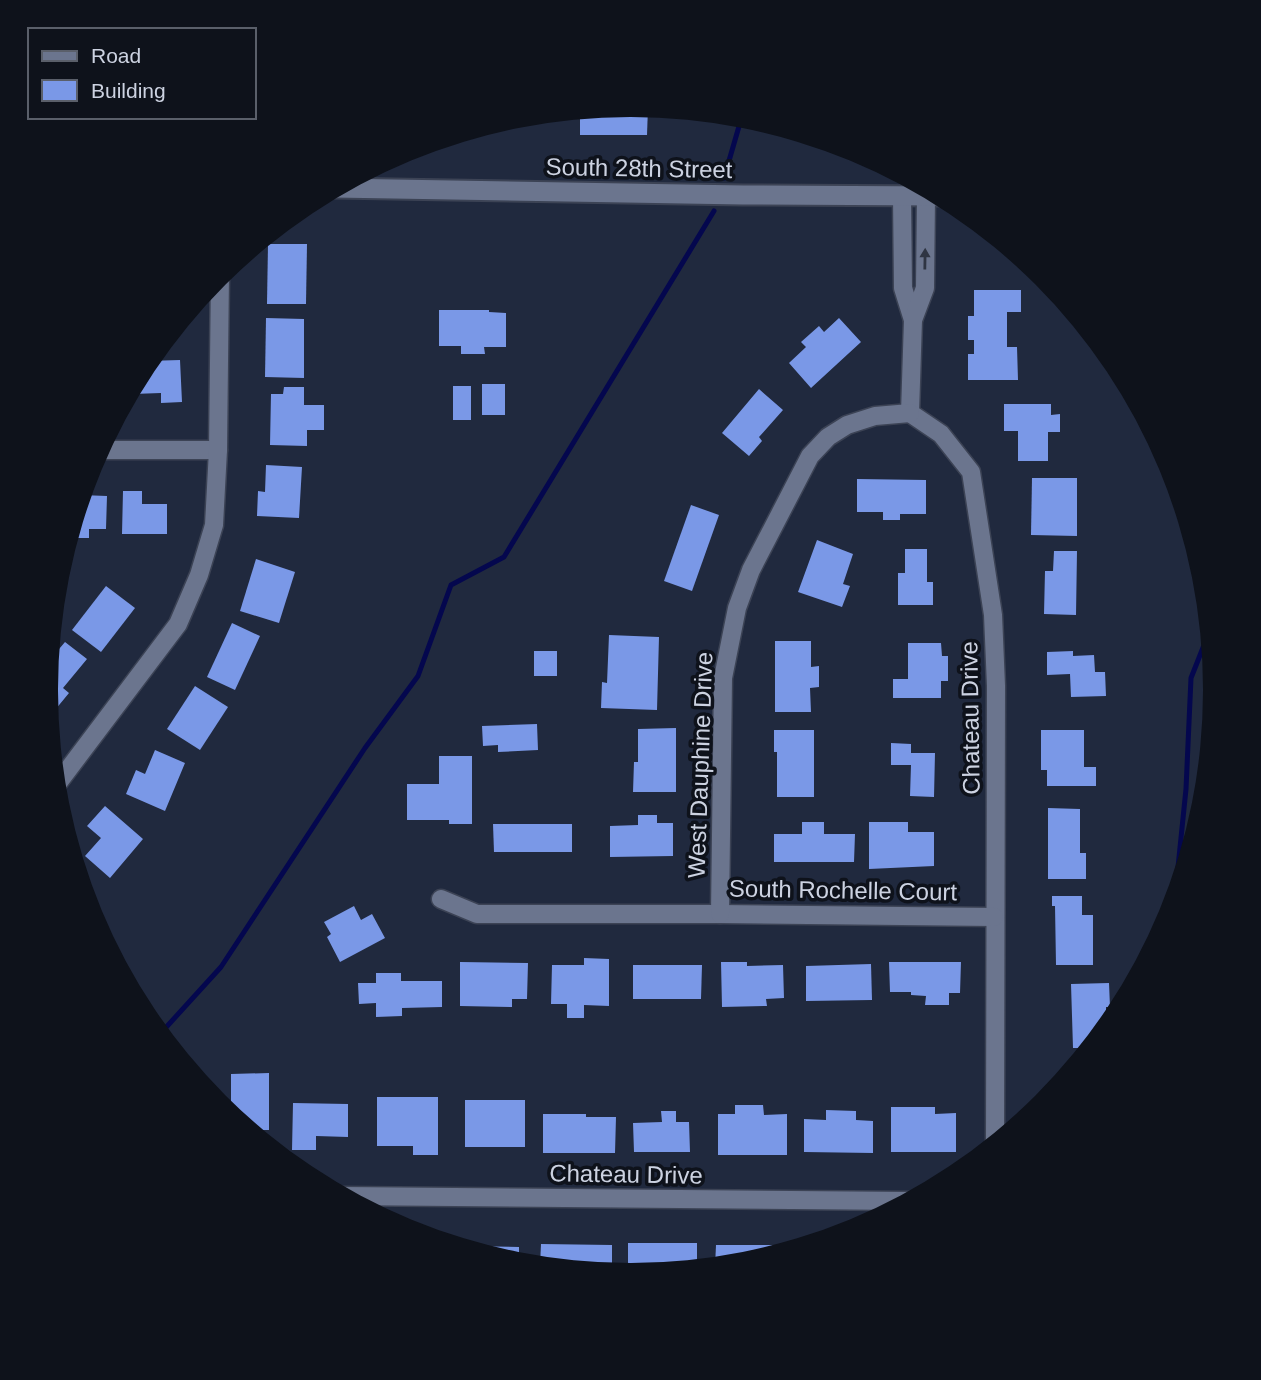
<svg xmlns="http://www.w3.org/2000/svg" width="1261" height="1380" font-family="Arial,sans-serif">
<style>
.lines{fill:none;stroke-linecap:round;stroke-linejoin:round}
.stream{stroke:#04074e;stroke-width:5}
.building{fill:#7a98e7}
.minor-casing{stroke:#3c4355;stroke-width:21}
.tertiary-casing{stroke:#3c4355;stroke-width:23}
.minor{stroke:#6b758e;stroke-width:18}
.tertiary{stroke:#6b758e;stroke-width:19}
.oneway{fill:#2f3543}
.labels{text-anchor:middle;dominant-baseline:central;stroke-width:7;stroke-linejoin:round;paint-order:stroke}
.street-label{font-size:24px;fill:#ccd2e1;stroke:#0e121b}
</style>
<rect width="100%" height="100%" fill="#20293e"/>
<g class="lines">
<!-- stream -->
<g class="stream">
<path d="M 724,178 L 742,116"/>
<path d="M 1177,893 L 1177,877 L 1186,789 L 1191,678 L 1210,630"/>
<path d="M 160,1034 L 221,967 L 365,748 L 418,676 L 451,585 L 504,557 L 714,211"/>
</g>
</g>
<!-- building -->
<g class="building">
<path d="M 631,105 L 648,107 L 647,135 L 580,135 L 580,110 Z"/>
<path d="M 268,244 L 307,244 L 306,304 L 267,304 Z"/>
<path d="M 974,290 L 1021,290 L 1021,312 L 1007,312 L 1007,347 L 1017,347 L 1018,380 L 968,380 L 968,354 L 974,354 L 974,340 L 968,340 L 968,316 L 974,316 Z"/>
<path d="M 439,310 L 489,310 L 489,312 L 506,313 L 506,347 L 484,347 L 485,354 L 461,354 L 461,346 L 439,346 Z"/>
<path d="M 266,318 L 304,319 L 304,378 L 265,377 Z"/>
<path d="M 839,318 L 861,342 L 811,388 L 789,363 L 806,347 L 801,342 L 819,326 L 824,332 Z"/>
<path d="M 180,360 L 182,402 L 161,403 L 161,393 L 133,394 L 133,387 L 147,361 Z"/>
<rect x="482" y="384" width="23" height="31"/>
<rect x="453" y="386" width="18" height="34"/>
<path d="M 284,387 L 304,387 L 304,405 L 324,405 L 324,430 L 307,430 L 307,446 L 270,445 L 271,394 L 283,394 Z"/>
<path d="M 759,389 L 783,410 L 759,437 L 762,441 L 749,456 L 722,433 Z"/>
<path d="M 1004,404 L 1051,404 L 1051,415 L 1060,414 L 1060,432 L 1048,432 L 1048,461 L 1018,461 L 1018,431 L 1004,431 Z"/>
<path d="M 266,465 L 302,467 L 299,518 L 257,516 L 258,491 L 265,492 Z"/>
<path d="M 1032,478 L 1077,478 L 1077,536 L 1031,535 Z"/>
<path d="M 857,479 L 926,480 L 926,514 L 900,514 L 900,520 L 883,520 L 883,512 L 857,512 Z"/>
<path d="M 123,491 L 142,491 L 142,504 L 167,504 L 167,534 L 122,534 Z"/>
<path d="M 81,495 L 107,496 L 106,529 L 89,529 L 89,538 L 71,538 L 71,530 Z"/>
<path d="M 691,505 L 719,515 L 692,591 L 664,581 Z"/>
<path d="M 817,540 L 853,554 L 843,584 L 850,586 L 842,607 L 798,592 Z"/>
<path d="M 905,549 L 927,549 L 927,582 L 933,582 L 933,605 L 898,605 L 898,573 L 905,573 Z"/>
<path d="M 1054,551 L 1077,551 L 1076,615 L 1044,614 L 1045,571 L 1053,571 Z"/>
<path d="M 256,559 L 295,572 L 279,623 L 240,611 Z"/>
<path d="M 106,586 L 135,608 L 101,652 L 72,630 Z"/>
<path d="M 232,623 L 260,636 L 235,690 L 207,677 Z"/>
<path d="M 609,635 L 659,637 L 657,710 L 601,708 L 602,682 L 607,683 Z"/>
<path d="M 775,641 L 811,641 L 811,667 L 819,666 L 819,687 L 810,688 L 811,712 L 775,712 Z"/>
<path d="M 65,642 L 87,659 L 63,688 L 69,693 L 55,710 L 47,703 L 46,690 L 48,662 Z"/>
<path d="M 908,643 L 941,643 L 942,656 L 948,656 L 948,681 L 941,681 L 941,698 L 893,698 L 893,679 L 908,679 Z"/>
<rect x="534" y="651" width="23" height="25"/>
<path d="M 1073,651 L 1073,656 L 1094,655 L 1095,672 L 1105,672 L 1106,696 L 1071,697 L 1070,674 L 1047,675 L 1047,652 Z"/>
<path d="M 195,686 L 228,707 L 200,750 L 167,729 Z"/>
<path d="M 537,724 L 538,750 L 498,752 L 498,745 L 483,746 L 482,726 Z"/>
<path d="M 676,728 L 676,792 L 633,792 L 634,762 L 638,762 L 638,729 Z"/>
<path d="M 774,730 L 814,730 L 814,797 L 777,797 L 777,752 L 774,752 Z"/>
<path d="M 1041,730 L 1084,730 L 1084,767 L 1096,767 L 1096,786 L 1047,786 L 1047,770 L 1041,770 Z"/>
<path d="M 891,743 L 911,744 L 911,753 L 935,753 L 934,797 L 910,796 L 911,765 L 891,765 Z"/>
<path d="M 155,750 L 185,763 L 165,811 L 126,794 L 136,770 L 145,774 Z"/>
<path d="M 439,756 L 472,756 L 472,824 L 449,824 L 449,820 L 407,820 L 407,784 L 439,784 Z"/>
<path d="M 105,806 L 143,839 L 110,878 L 85,856 L 101,838 L 87,826 Z"/>
<path d="M 1048,808 L 1080,809 L 1080,853 L 1086,853 L 1086,879 L 1048,879 Z"/>
<path d="M 638,815 L 657,815 L 657,823 L 673,823 L 673,856 L 610,857 L 610,826 L 638,825 Z"/>
<path d="M 802,822 L 824,822 L 824,834 L 855,834 L 854,862 L 774,862 L 774,834 L 802,834 Z"/>
<path d="M 869,822 L 908,822 L 908,832 L 934,832 L 934,866 L 869,869 Z"/>
<path d="M 493,824 L 572,824 L 572,852 L 494,852 Z"/>
<path d="M 1052,896 L 1082,896 L 1082,915 L 1093,915 L 1093,965 L 1056,965 L 1055,906 L 1052,906 Z"/>
<path d="M 354,906 L 361,920 L 372,914 L 385,938 L 340,962 L 327,937 L 331,934 L 324,922 Z"/>
<path d="M 584,958 L 609,959 L 609,1006 L 584,1005 L 584,1018 L 567,1018 L 567,1004 L 551,1004 L 552,965 L 584,965 Z"/>
<path d="M 460,962 L 528,963 L 527,999 L 512,999 L 512,1007 L 460,1006 Z"/>
<path d="M 721,962 L 747,962 L 747,966 L 783,965 L 784,998 L 766,999 L 767,1006 L 722,1007 Z"/>
<path d="M 889,962 L 961,962 L 960,993 L 949,993 L 949,1005 L 925,1005 L 926,996 L 911,995 L 911,992 L 890,992 Z"/>
<path d="M 871,964 L 872,1000 L 806,1001 L 806,966 Z"/>
<path d="M 633,965 L 702,965 L 701,999 L 633,999 Z"/>
<path d="M 376,973 L 401,973 L 401,981 L 442,981 L 442,1007 L 402,1008 L 402,1016 L 376,1017 L 376,1003 L 359,1004 L 358,983 L 376,983 Z"/>
<path d="M 1109,983 L 1110,1007 L 1106,1007 L 1106,1028 L 1099,1030 L 1100,1036 L 1090,1048 L 1073,1048 L 1071,984 Z"/>
<path d="M 269,1073 L 269,1130 L 249,1130 L 231,1115 L 231,1074 Z"/>
<path d="M 377,1097 L 438,1097 L 438,1155 L 413,1155 L 413,1146 L 377,1146 Z"/>
<rect x="465" y="1100" width="60" height="47"/>
<path d="M 293,1103 L 348,1104 L 348,1137 L 316,1136 L 316,1150 L 292,1150 Z"/>
<path d="M 735,1105 L 763,1105 L 764,1115 L 787,1114 L 787,1155 L 718,1155 L 718,1114 L 735,1114 Z"/>
<path d="M 891,1107 L 935,1107 L 935,1114 L 956,1113 L 956,1152 L 891,1152 Z"/>
<path d="M 826,1110 L 856,1111 L 856,1120 L 873,1121 L 873,1153 L 804,1152 L 804,1119 L 826,1120 Z"/>
<path d="M 661,1111 L 676,1111 L 676,1122 L 689,1122 L 690,1152 L 634,1152 L 633,1123 L 662,1122 Z"/>
<path d="M 543,1114 L 586,1114 L 586,1117 L 616,1117 L 615,1153 L 543,1153 Z"/>
<path d="M 628,1243 L 697,1243 L 697,1268 L 628,1274 Z"/>
<path d="M 541,1244 L 612,1245 L 612,1273 L 540,1266 Z"/>
<path d="M 716,1245 L 782,1245 L 782,1252 L 744,1264 L 715,1267 Z"/>
<path d="M 462,1246 L 519,1247 L 519,1264 L 462,1247 Z"/>
</g>
<g class="lines">
<defs>
<g id="minor">
<path d="M 902,196 L 903,288 L 913,320"/>
<path d="M 926,196 L 925,288 L 913,320 L 910,413 L 941,434 L 971,472 L 993,615 L 996,686 L 995,1144"/>
<path d="M 99,450 L 218,450"/>
<path d="M 55,787 L 178,624 L 199,575 L 214,525 L 218,450 L 220,274"/>
<path d="M 441,899 L 477,914 L 720,914 L 994,917"/>
<path d="M 720,914 L 723,678 L 737,608 L 751,570 L 810,456 L 828,437 L 847,425 L 875,416 L 910,413"/>
<path d="M 342,1196 L 910,1201"/>
</g>
<path id="tertiary" d="M 335,188 L 743,195 L 941,196"/>
</defs>
<!-- minor casing -->
<use href="#minor" class="minor-casing"/>
<!-- tertiary casing -->
<use href="#tertiary" class="tertiary-casing"/>
<!-- minor -->
<use href="#minor" class="minor"/>
<!-- tertiary -->
<use href="#tertiary" class="tertiary"/>
</g>
<!-- one-way arrows -->
<defs><path id="oneway-solid" d="M-6-.8H1V-3.2L6.5 0L1 3.2V.8H-6Z" transform="scale(1.75)"/></defs>
<use class="oneway" href="#oneway-solid" transform="translate(925 259) rotate(-89)"/>
<g class="labels">
<!-- street labels -->
<g class="street-label">
<text transform="translate(639 168) rotate(1)">South 28th Street</text>
<text transform="translate(970 718) rotate(-91)">Chateau Drive</text>
<text transform="translate(700 765) rotate(-88)">West Dauphine Drive</text>
<text transform="translate(843 890) rotate(1)">South Rochelle Court</text>
<text transform="translate(626 1174) rotate(1)">Chateau Drive</text>
</g>
</g>
<!-- crop -->
<path d="M0 0H1261V1380H0ZM630 117H631A572 572 0 0 1 1203 689V691A572 572 0 0 1 631 1263H630A572 572 0 0 1 58 691V689A572 572 0 0 1 630 117Z" fill="#0e121b" fill-rule="evenodd"/>
<!-- legend -->
<rect x="28" y="28" width="228" height="91" fill="#0e121b" stroke="#5a5f6a" stroke-width="2"/>
<rect x="42" y="51" width="35" height="10" fill="#6b758e" stroke="#5a5f6a" stroke-width="2"/>
<text x="91" y="63" font-size="21" fill="#ccd2e1">Road</text>
<rect x="42" y="80" width="35" height="21" fill="#7a98e7" stroke="#5a5f6a" stroke-width="2"/>
<text x="91" y="98" font-size="21" fill="#ccd2e1">Building</text>
</svg>
